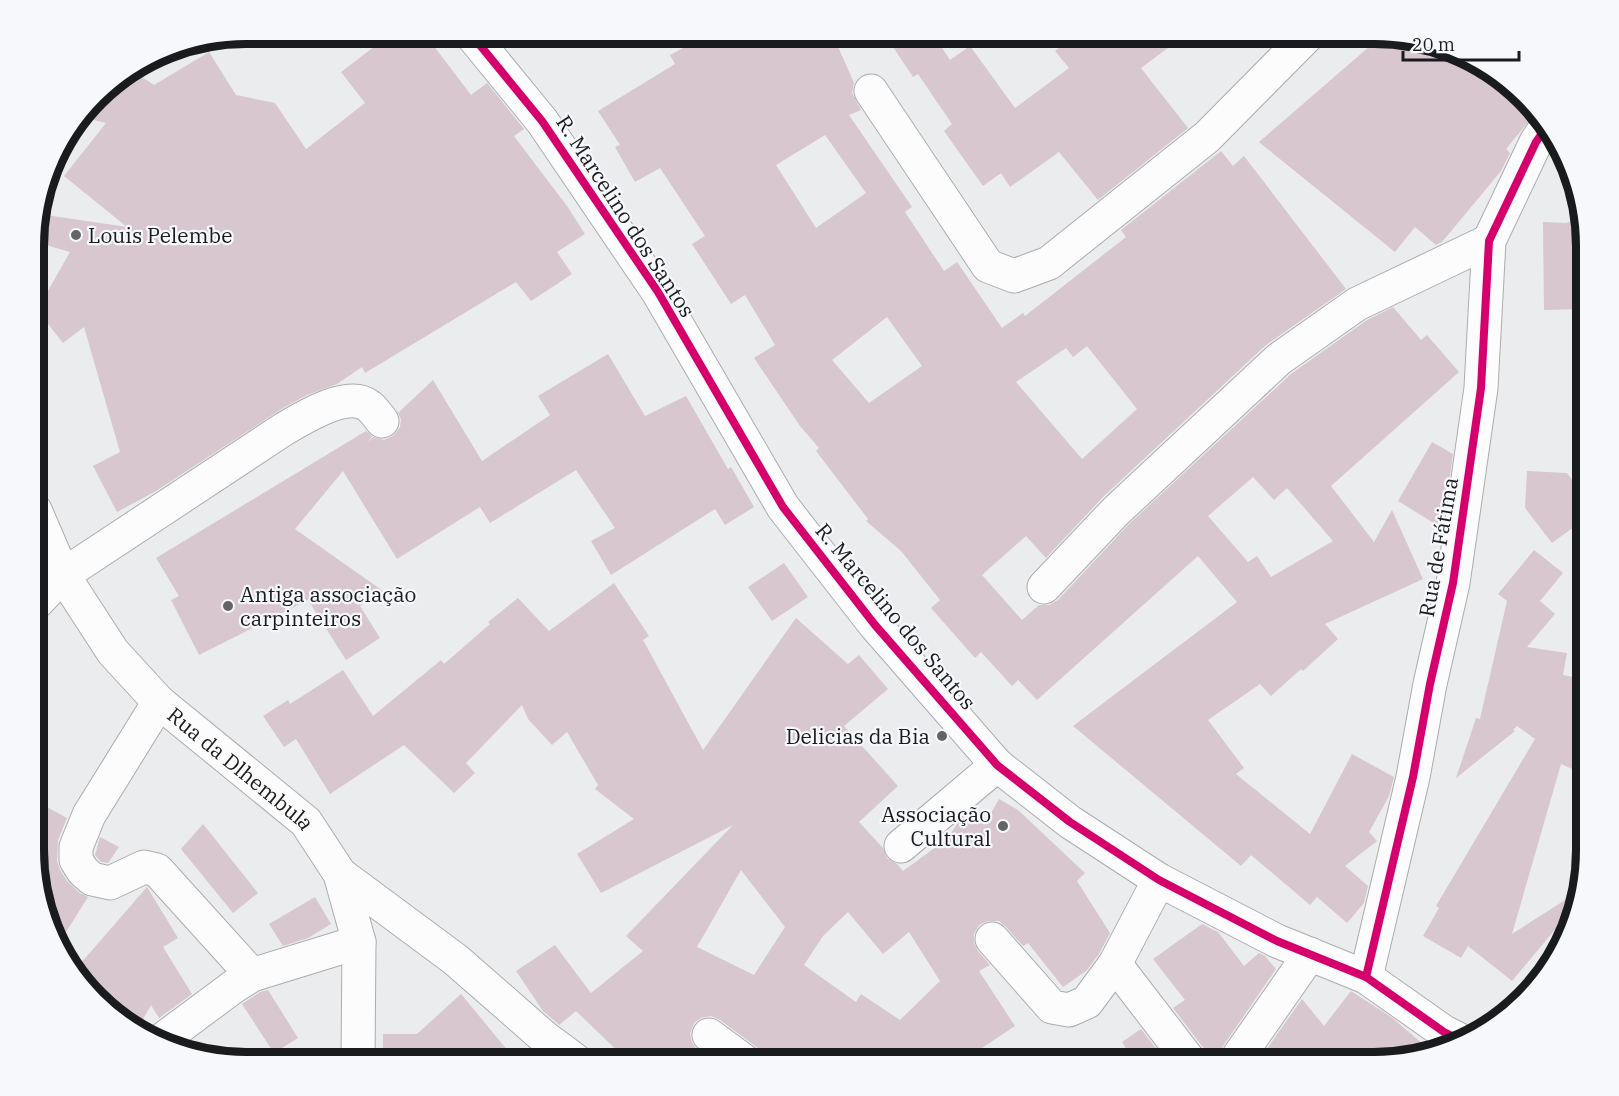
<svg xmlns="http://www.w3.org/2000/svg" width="1619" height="1096" font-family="'IBM Plex Serif',serif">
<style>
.building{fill:#d8c7ce;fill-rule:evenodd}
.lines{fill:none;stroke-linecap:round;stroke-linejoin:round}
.street-casing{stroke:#abacae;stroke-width:35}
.street{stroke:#fcfcfc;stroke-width:33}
.cycleway-casing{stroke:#f6f8fc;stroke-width:11}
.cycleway{stroke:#d6006c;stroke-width:8}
.poi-dot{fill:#636466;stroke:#f6f8fc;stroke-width:2}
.labels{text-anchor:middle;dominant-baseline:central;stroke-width:4.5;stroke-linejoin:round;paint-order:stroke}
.street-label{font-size:21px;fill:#1a1b1c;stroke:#f6f8fc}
.poi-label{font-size:21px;fill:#1a1b1c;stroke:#f6f8fc;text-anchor:start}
.rim{fill:none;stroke:#1a1b1c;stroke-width:8}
</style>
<rect width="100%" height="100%" fill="#eaecee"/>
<!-- building -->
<g class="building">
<path d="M 392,33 L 407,33 L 416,45 L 427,37 L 471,95 L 487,83 L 524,129 L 514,136 L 567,206 L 585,234 L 557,252 L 572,274 L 531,301 L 516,282 L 365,373 L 362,367 L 337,384 L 307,395 L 283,408 L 156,491 L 117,512 L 93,466 L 120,452 L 84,327 L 63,343 L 37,310 L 70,252 L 35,242 L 35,228 L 39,214 L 127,227 L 64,176 L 106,123 L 81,117 L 105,86 L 131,70 L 154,85 L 209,52 L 236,95 L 275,103 L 306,149 L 365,103 L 341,72 Z"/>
<path d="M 680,33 L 832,33 L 854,83 L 852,93 L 861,110 L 849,115 L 912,207 L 905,212 L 944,271 L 957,262 L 1002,328 L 1023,313 L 1025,316 L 1126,237 L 1121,230 L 1221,151 L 1233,166 L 1244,156 L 1346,289 L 1266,345 L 1103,497 L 1046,558 L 1026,536 L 982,575 L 1022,620 L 1039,605 L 1049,605 L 1058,600 L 1129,524 L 1291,374 L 1367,320 L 1393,307 L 1421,340 L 1427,335 L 1459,372 L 1331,486 L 1374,542 L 1392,510 L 1423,579 L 1325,624 L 1338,639 L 1303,671 L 1301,669 L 1271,696 L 1260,684 L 1208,720 L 1244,768 L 1236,774 L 1310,834 L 1352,754 L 1394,777 L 1389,796 L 1369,832 L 1377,841 L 1345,866 L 1368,886 L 1364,903 L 1347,923 L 1317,897 L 1310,905 L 1251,855 L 1241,866 L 1073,726 L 1237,602 L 1198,556 L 1037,700 L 1018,680 L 1012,686 L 981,652 L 975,658 L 931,608 L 940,600 L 901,551 L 866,521 L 868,519 L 816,451 L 819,448 L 800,426 L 754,358 L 775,345 L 745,295 L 731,304 L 692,244 L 705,236 L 660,168 L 635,182 L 615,147 L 620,145 L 598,111 L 675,64 L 670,55 L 687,46 ZM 825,135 L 866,193 L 816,228 L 776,165 ZM 887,317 L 922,366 L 869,403 L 832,360 ZM 1087,346 L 1137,409 L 1082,459 L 1016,382 L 1066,348 L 1073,357 ZM 1253,477 L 1274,500 L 1287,488 L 1333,541 L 1271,577 L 1257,556 L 1248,562 L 1208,516 Z"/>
<path d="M 914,33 L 932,33 L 950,60 L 970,46 L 1015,108 L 1069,68 L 1055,51 L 1079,33 L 1188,33 L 1141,68 L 1188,128 L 1098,200 L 1059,152 L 1010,187 L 1001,173 L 983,186 L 944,131 L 952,124 L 918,74 L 913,77 L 893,47 Z"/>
<path d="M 1385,33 L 1442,44 L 1503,77 L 1534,115 L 1506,149 L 1510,153 L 1501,171 L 1442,242 L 1436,245 L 1415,227 L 1395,252 L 1259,142 Z"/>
<path d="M 1582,217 L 1586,232 L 1586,309 L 1544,310 L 1543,222 L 1566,223 Z"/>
<path d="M 608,354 L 645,416 L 686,396 L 728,469 L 731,467 L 754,507 L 725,525 L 715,509 L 611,575 L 591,541 L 615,528 L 576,470 L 490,523 L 480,507 L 397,559 L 343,471 L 295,529 L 383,591 L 360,606 L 380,638 L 346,660 L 308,600 L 199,655 L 171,600 L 179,596 L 156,558 L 366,431 L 372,436 L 368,442 L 373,437 L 384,440 L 393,436 L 400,427 L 401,419 L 398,413 L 433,380 L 482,461 L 550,415 L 538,396 Z"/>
<path d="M 1432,442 L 1453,454 L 1443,522 L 1440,527 L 1398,501 Z"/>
<path d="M 1527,471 L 1567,473 L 1586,499 L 1586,518 L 1552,543 L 1525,508 Z"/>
<path d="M 1534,550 L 1563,573 L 1540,601 L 1555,614 L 1527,647 L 1567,653 L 1563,675 L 1584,679 L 1578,716 L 1586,719 L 1586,775 L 1561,764 L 1512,934 L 1576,893 L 1579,896 L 1578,902 L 1512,981 L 1468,946 L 1461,958 L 1423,936 L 1439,908 L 1436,906 L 1535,739 L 1517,726 L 1513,730 L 1515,731 L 1456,778 L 1476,718 L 1480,719 L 1507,601 L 1498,594 Z"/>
<path d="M 784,563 L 808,597 L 772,621 L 748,587 Z"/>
<path d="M 614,583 L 649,636 L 643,640 L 703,750 L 796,618 L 848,664 L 859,655 L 888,689 L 844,726 L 898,786 L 859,822 L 883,848 L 887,858 L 897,864 L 903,871 L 947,839 L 959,821 L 972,810 L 987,820 L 999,799 L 1018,810 L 1085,873 L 1077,881 L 1110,933 L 1099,954 L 1086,971 L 1063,987 L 1028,943 L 1023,946 L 1006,927 L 999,921 L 988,921 L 979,925 L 974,934 L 974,943 L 978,951 L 990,965 L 979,971 L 1015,1026 L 979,1050 L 987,1063 L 765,1063 L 764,1055 L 758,1048 L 720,1020 L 711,1016 L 701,1018 L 694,1023 L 690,1034 L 692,1042 L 697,1050 L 715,1063 L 630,1063 L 576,1011 L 559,1025 L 556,1022 L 543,1011 L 516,971 L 555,945 L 591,993 L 643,951 L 626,936 L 733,825 L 601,893 L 577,854 L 634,819 L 595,789 L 598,785 L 567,732 L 552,745 L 528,719 L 522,705 L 466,763 L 475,773 L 454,793 L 404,745 L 330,794 L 296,739 L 284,747 L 263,716 L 288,700 L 290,704 L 343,670 L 373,716 L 441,660 L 444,664 L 490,624 L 488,622 L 518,598 L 549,631 ZM 741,870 L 785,927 L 754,975 L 697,947 ZM 848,912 L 883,954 L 909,932 L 940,981 L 900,1020 L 861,994 L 856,1002 L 804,965 L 823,936 Z"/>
<path d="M 45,806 L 67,818 L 58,840 L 57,861 L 60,870 L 67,881 L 80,893 L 88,897 L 58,945 L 35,878 L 35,823 Z"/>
<path d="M 203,824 L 258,893 L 233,913 L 181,849 Z"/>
<path d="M 100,837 L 119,847 L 108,863 L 101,862 L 95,855 Z"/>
<path d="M 147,887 L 178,938 L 163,947 L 192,994 L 159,1018 L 151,1005 L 137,1030 L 116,1019 L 74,971 Z"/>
<path d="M 315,897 L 331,924 L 308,938 L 283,946 L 269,924 Z"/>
<path d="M 1202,924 L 1218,932 L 1244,966 L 1259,953 L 1265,956 L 1276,969 L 1219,1052 L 1216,1060 L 1202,1046 L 1173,1008 L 1185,1000 L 1153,959 Z"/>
<path d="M 268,990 L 298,1038 L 274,1053 L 242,1004 L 260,992 Z"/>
<path d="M 1351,991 L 1391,1017 L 1430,1050 L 1374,1063 L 1257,1063 L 1302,999 L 1324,1026 Z"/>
<path d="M 461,994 L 518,1063 L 383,1063 L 383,1034 L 417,1034 Z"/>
<path d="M 1141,1029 L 1167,1063 L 1135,1063 L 1122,1042 Z"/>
</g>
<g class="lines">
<defs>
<g id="street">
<path d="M 470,33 L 542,121 L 658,292 L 783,507 L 875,625 L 997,765 L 1070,822 L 1159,880 L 1277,941 L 1366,977 L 1444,1032 L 1464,1042"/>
<path d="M 871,91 L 988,266 L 1014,276 L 1049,263 L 1207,137 L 1310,33"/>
<path id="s1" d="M 35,510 L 63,575 L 113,652 L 159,702 L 306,822 L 340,874 L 359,942 L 358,1063"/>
<path d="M 1044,587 L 1116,511 L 1279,359 L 1357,304 L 1489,241"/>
<path d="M 35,604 L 63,575 L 284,429 C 304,417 348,390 369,406 C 374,410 378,416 382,421"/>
<path d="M 159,702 L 89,815 L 76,847 L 76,860 L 83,871 L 92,879 L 110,883 L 144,867 L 157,870 L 252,975"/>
<path d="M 901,846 L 997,765"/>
<path d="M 340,874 L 456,960 L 544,1037 L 579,1063"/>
<path d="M 992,939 L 1052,1007 L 1069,1010 L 1087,1002 L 1115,964 L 1159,880"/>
<path d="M 1115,964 L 1191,1063"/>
<path d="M 1366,977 L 1413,777 L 1430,684 L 1453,583 L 1481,388 L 1489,241 L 1536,142 L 1545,129"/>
<path d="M 709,1035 L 747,1063"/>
<path d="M 159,1042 L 233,987 L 252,975 L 359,942"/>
<path d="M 1234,1063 L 1310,954"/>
</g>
</defs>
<!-- street casing -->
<use href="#street" class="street-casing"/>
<!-- street -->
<use href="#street" class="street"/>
<defs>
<g id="cycleway">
<path d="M 470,33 L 542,121 L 658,292 L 783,507 L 875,625 L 997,765 L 1070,822 L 1159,880 L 1277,941 L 1366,977 L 1444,1032 L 1464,1042"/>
<path d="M 1366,977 L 1413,777 L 1430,684 L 1453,583 L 1481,388 L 1489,241 L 1536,142 L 1545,129"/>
</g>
</defs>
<!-- cycleway casing -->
<use href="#cycleway" class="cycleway-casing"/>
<!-- cycleway -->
<use href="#cycleway" class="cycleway"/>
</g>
<!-- markers -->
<g class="poi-dot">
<circle cx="76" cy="235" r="6"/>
<circle cx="228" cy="606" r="6"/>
<circle cx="942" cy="736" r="6"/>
<circle cx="1003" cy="826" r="6"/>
</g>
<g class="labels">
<!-- street labels -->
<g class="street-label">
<text transform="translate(626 216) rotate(57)">R. Marcelino dos Santos</text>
<text transform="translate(1438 547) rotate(-80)">Rua de Fátima</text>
<text transform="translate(896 616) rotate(50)">R. Marcelino dos Santos</text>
<text stroke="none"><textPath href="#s1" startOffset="336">Rua da Dlhembula</textPath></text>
</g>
<!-- poi labels -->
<g class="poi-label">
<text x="88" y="235">Louis Pelembe</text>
<text x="240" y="594">Antiga associação<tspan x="240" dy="24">carpinteiros</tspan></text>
<text x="930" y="736" text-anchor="end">Delicias da Bia</text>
<text x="991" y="814" text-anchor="end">Associação<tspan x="991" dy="24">Cultural</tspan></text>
</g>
</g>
<!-- crop -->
<path d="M0 0H1619V1096H0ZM246 44H1374A202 202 0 0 1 1576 246V850A202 202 0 0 1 1374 1052H246A202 202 0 0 1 44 850V246A202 202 0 0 1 246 44Z" fill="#f6f8fc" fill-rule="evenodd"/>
<path class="rim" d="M246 44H1374A202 202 0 0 1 1576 246V850A202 202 0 0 1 1374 1052H246A202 202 0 0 1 44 850V246A202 202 0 0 1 246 44Z"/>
<!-- scale -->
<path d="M1403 51v9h116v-9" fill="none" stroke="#1a1b1c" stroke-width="3"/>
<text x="1412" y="51" font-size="18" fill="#1a1b1c" stroke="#f6f8fc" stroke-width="4.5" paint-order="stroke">20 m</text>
</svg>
